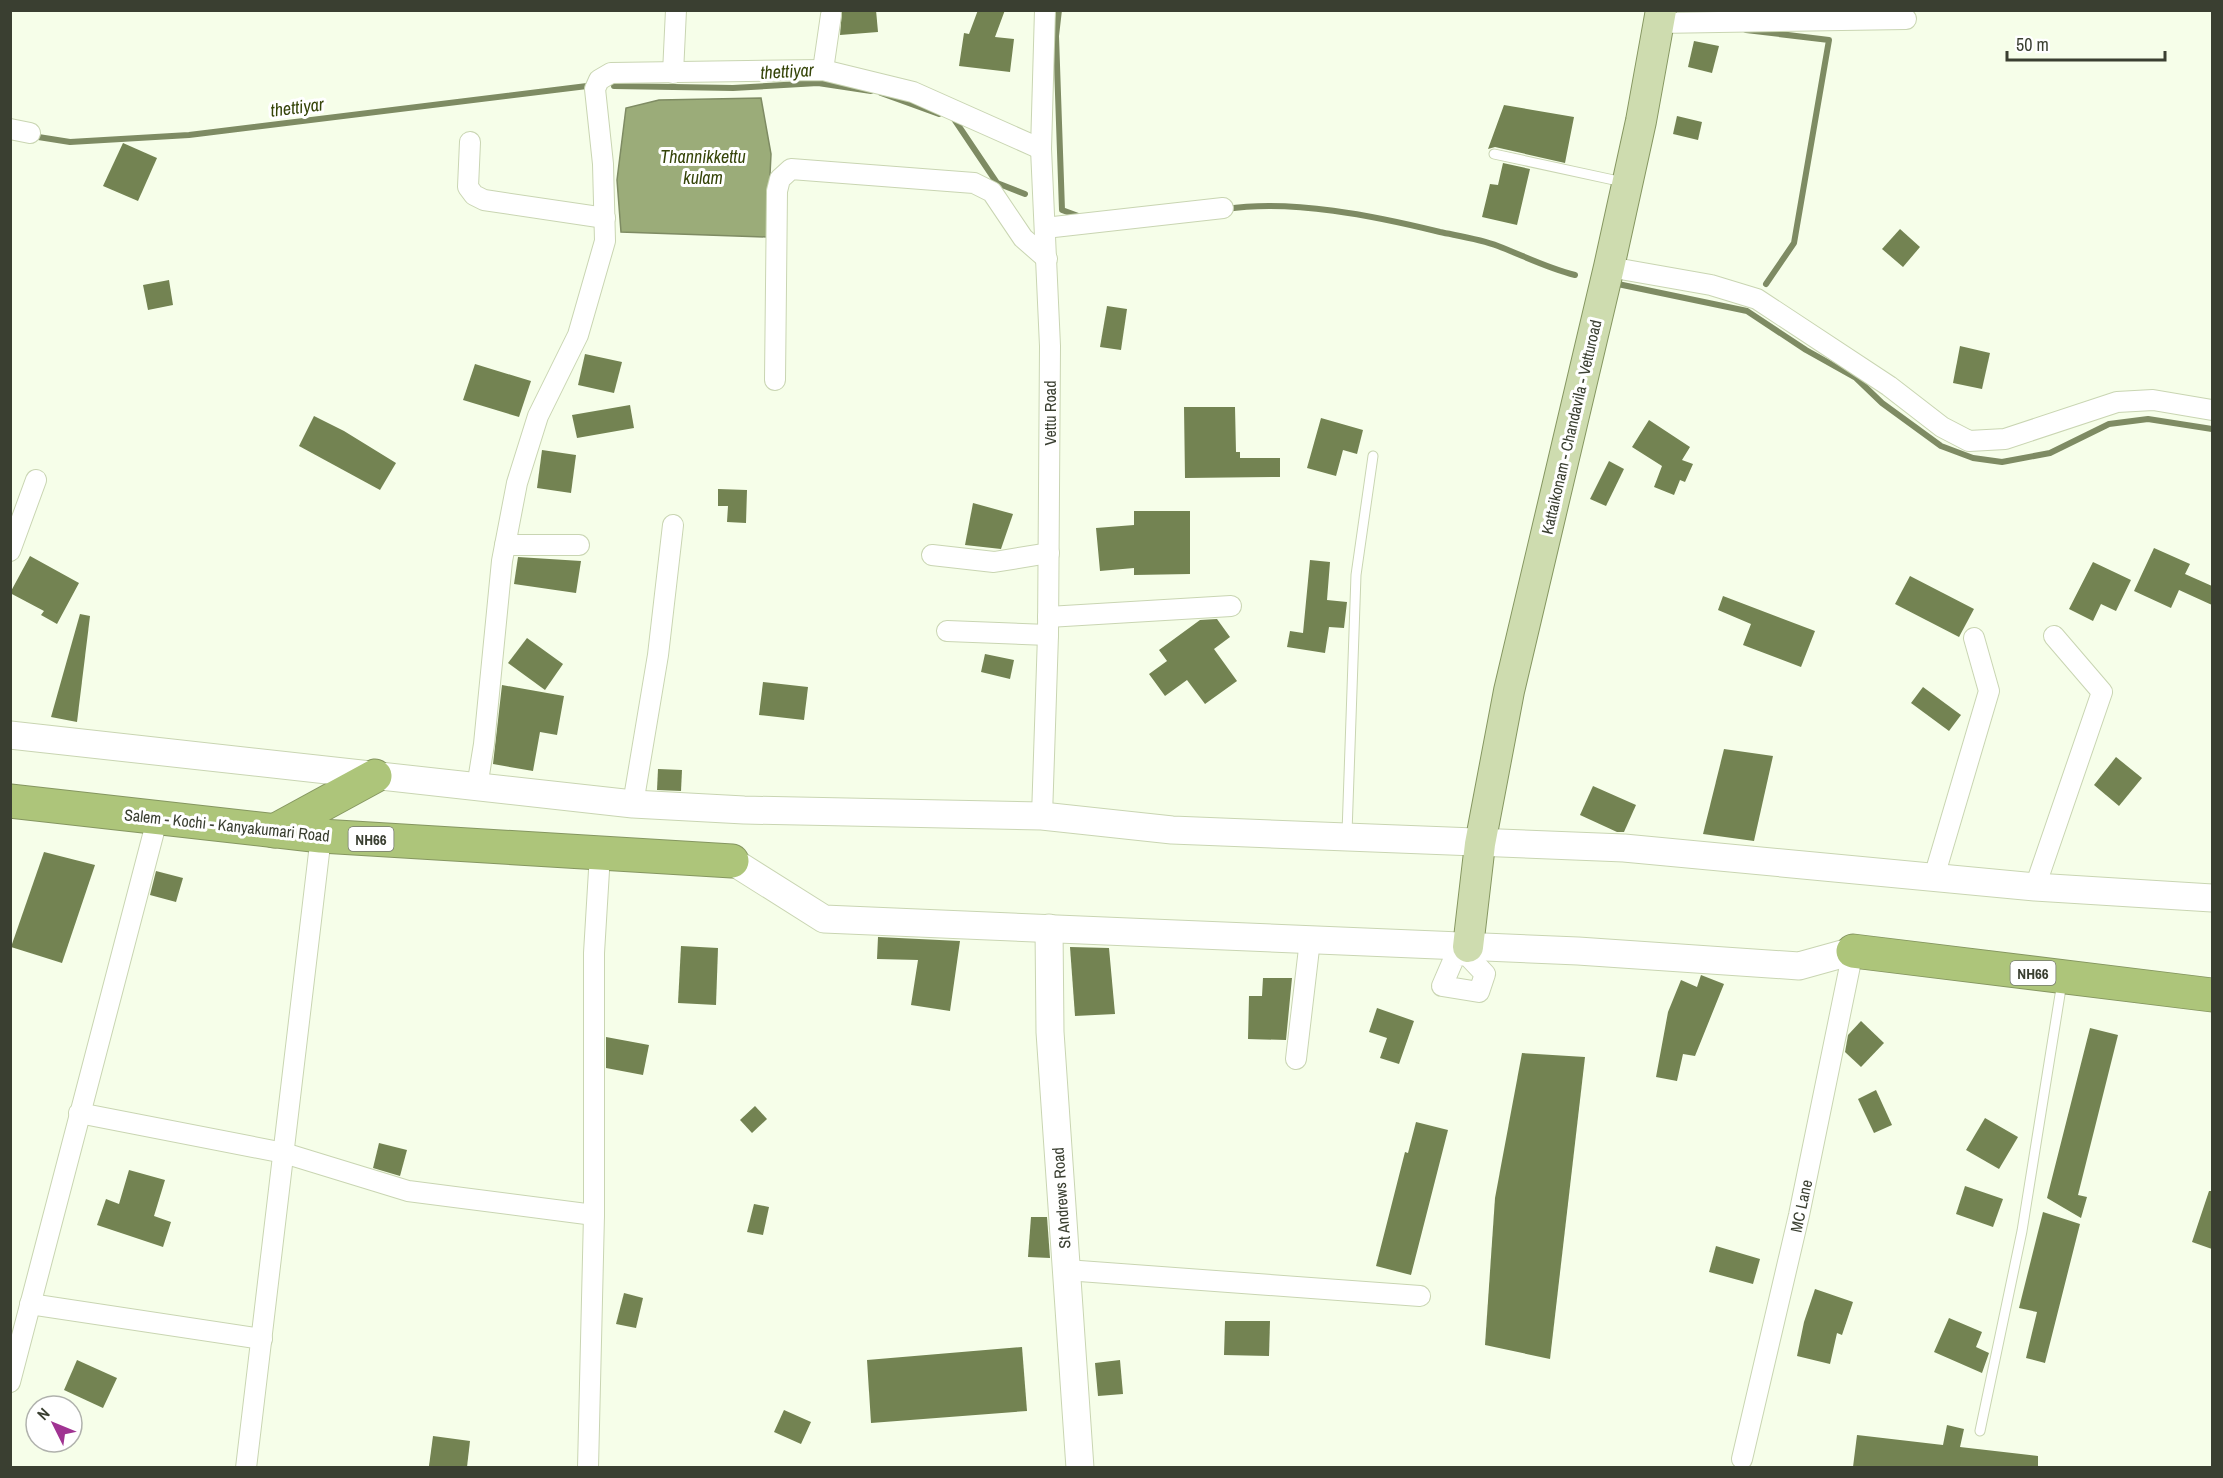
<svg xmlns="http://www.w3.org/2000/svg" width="2223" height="1478" font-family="'Archivo Narrow',sans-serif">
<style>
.water{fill:#9bac79;stroke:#7e8b63;stroke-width:1.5}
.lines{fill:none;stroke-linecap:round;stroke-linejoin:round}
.stream{stroke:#7e8b63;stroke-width:6}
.building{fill:#738352}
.lane-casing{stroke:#c9d5b2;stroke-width:11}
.street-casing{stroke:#c9d5b2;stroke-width:22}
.secondary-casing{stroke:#c9d5b2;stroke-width:29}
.primary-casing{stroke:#859660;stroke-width:32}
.highway-casing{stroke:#859660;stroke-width:35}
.lane{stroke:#fff;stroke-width:9}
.street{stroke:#fff;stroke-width:20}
.secondary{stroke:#fff;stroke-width:27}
.primary{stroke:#cedcaf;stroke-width:30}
.highway{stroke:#adc57a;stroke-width:33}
.labels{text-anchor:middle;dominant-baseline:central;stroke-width:6;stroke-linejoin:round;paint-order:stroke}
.shield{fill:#fff;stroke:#75796f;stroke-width:1.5}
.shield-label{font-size:15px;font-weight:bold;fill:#3a3f31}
.street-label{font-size:16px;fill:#3a3f31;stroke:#fff}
.water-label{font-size:18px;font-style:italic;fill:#354408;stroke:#fff}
</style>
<rect width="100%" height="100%" fill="#f6fee9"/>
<!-- water -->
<path class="water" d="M 761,98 L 771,154 L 767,237 L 621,232 L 617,180 L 626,108 L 659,100 Z"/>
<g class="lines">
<!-- stream -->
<g class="stream">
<path d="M 1059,10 L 1056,36 L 1062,210 L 1081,217"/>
<path d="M 1746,30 L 1829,40 L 1794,243 L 1766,284"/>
<path d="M 614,86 L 733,88 L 818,83 L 871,91"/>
<path d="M 881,93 L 939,114"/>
<path d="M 954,119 L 997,183 L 1025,194"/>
<path d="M 32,136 L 70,142 L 189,135 L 587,86"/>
<path d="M 1226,209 C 1292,199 1375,216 1440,232 C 1459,236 1480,239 1498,246 C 1524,256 1547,268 1575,275"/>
<path d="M 1613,283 L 1747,311 L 1806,350 L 1856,378 L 1882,403 L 1941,446 L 1973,458 L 2002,462 L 2050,453 L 2109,424 L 2148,419 L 2212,429"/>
</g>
</g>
<!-- building -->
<g class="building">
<path d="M 842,10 L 876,10 L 878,32 L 840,35 Z"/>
<path d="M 978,10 L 1005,10 L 995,37 L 1014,39 L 1010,72 L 959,66 L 964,33 L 969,34 Z"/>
<path d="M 1694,41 L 1719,46 L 1712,73 L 1688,67 Z"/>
<path d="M 1504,105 L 1574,117 L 1565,163 L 1495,147 L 1488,149 Z"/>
<path d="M 1677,116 L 1702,122 L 1698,140 L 1673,134 Z"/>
<path d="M 123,143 L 157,158 L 138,201 L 103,186 Z"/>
<path d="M 1503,163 L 1530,169 L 1517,225 L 1482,217 L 1490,184 L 1498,185 Z"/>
<path d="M 1900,229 L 1920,247 L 1903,267 L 1882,249 Z"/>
<path d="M 169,280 L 173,305 L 148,310 L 143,285 Z"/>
<path d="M 1107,306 L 1127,309 L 1121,350 L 1100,347 Z"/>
<path d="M 1960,346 L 1990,353 L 1982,389 L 1953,383 Z"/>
<path d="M 585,354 L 622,362 L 614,393 L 578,385 Z"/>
<path d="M 475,364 L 531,381 L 519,417 L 463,400 Z"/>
<path d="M 630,405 L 634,428 L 577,438 L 572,415 Z"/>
<path d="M 1184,407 L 1235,407 L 1236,452 L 1240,452 L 1240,458 L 1280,458 L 1280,477 L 1185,478 Z"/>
<path d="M 314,416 L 344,431 L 396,463 L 380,490 L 299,446 Z"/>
<path d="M 1321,418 L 1363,430 L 1357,454 L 1343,450 L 1336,476 L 1307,468 Z"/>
<path d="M 1649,420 L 1690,447 L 1682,460 L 1693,464 L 1685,482 L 1680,480 L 1674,495 L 1654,487 L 1662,466 L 1632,447 Z"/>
<path d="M 542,450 L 576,455 L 571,493 L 537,488 Z"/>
<path d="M 1609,461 L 1624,469 L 1606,506 L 1590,499 Z"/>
<path d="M 718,489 L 747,490 L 746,523 L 727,522 L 728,506 L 718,506 Z"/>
<path d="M 973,503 L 1013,514 L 1001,549 L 965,545 Z"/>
<path d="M 1134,511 L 1190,511 L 1190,574 L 1134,575 L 1134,568 L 1100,571 L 1096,528 L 1134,525 Z"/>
<path d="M 2154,548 L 2190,564 L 2185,574 L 2212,586 L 2212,605 L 2179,590 L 2171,608 L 2134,591 Z"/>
<path d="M 30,556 L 79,583 L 57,624 L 41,615 L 44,611 L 10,593 Z"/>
<path d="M 518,557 L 581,561 L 576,593 L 514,584 Z"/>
<path d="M 1310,560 L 1330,562 L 1327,600 L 1347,602 L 1344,628 L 1329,627 L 1325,653 L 1287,647 L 1290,631 L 1303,633 Z"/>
<path d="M 2093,562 L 2131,580 L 2116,611 L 2101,604 L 2093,621 L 2069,609 Z"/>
<path d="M 1910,576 L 1974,609 L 1959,637 L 1895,604 Z"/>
<path d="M 1723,596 L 1815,631 L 1801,667 L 1743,645 L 1751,624 L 1718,610 Z"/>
<path d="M 80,614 L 90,616 L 77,722 L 51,717 Z"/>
<path d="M 1217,619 L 1230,637 L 1214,649 L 1237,681 L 1205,704 L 1187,680 L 1165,696 L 1149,674 L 1167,661 L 1159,650 L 1200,620 Z"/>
<path d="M 527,638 L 563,664 L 545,690 L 508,663 Z"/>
<path d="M 985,654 L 1014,660 L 1010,679 L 981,672 Z"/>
<path d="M 763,682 L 808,687 L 804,720 L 759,715 Z"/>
<path d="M 502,685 L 564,696 L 557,735 L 540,732 L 533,771 L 493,764 Z"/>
<path d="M 1923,687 L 1961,715 L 1949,731 L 1911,703 Z"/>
<path d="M 1724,749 L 1773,756 L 1754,841 L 1703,834 Z"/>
<path d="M 2116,757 L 2142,778 L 2119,806 L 2094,785 Z"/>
<path d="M 658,769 L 682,770 L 681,791 L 657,790 Z"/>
<path d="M 1593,786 L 1636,805 L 1624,832 L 1617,832 L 1580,815 Z"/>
<path d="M 44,852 L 95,865 L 62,963 L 11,947 Z"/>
<path d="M 156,871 L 183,878 L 176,902 L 150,895 Z"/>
<path d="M 878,937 L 960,941 L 950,1011 L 911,1005 L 918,960 L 877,959 Z"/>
<path d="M 681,946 L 718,948 L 716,1005 L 678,1003 Z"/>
<path d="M 1070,947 L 1109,948 L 1115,1014 L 1075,1016 Z"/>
<path d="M 1701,975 L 1724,984 L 1695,1056 L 1683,1054 L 1677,1081 L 1656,1077 L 1668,1012 L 1681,980 L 1697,987 Z"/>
<path d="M 1263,978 L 1292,978 L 1286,1040 L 1248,1039 L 1249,996 L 1262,996 Z"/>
<path d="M 1377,1008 L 1414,1021 L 1399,1064 L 1380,1058 L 1387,1038 L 1369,1032 Z"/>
<path d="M 1861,1021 L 1884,1043 L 1861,1067 L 1845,1052 L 1848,1035 Z"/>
<path d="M 2090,1028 L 2118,1035 L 2078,1195 L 2087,1197 L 2081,1218 L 2047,1198 Z"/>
<path d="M 606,1037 L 649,1045 L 643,1075 L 606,1068 Z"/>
<path d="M 1522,1053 L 1585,1057 L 1550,1359 L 1485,1345 L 1495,1198 Z"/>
<path d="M 1876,1090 L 1892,1125 L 1874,1133 L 1858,1099 Z"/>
<path d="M 755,1106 L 767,1119 L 752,1133 L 740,1120 Z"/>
<path d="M 1985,1118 L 2018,1137 L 1999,1169 L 1966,1150 Z"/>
<path d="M 1416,1122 L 1448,1130 L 1411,1275 L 1376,1266 L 1405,1152 L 1408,1153 Z"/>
<path d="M 379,1143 L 407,1150 L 400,1176 L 373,1168 Z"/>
<path d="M 129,1170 L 165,1180 L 154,1216 L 171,1222 L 163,1247 L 97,1225 L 106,1199 L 119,1204 Z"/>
<path d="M 1965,1186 L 2003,1199 L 1993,1227 L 1956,1214 Z"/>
<path d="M 2209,1191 L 2212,1191 L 2212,1249 L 2192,1242 Z"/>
<path d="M 754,1204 L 769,1207 L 763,1235 L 747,1232 Z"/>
<path d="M 2043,1212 L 2080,1224 L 2045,1363 L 2026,1358 L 2037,1312 L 2019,1308 Z"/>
<path d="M 1031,1217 L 1047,1217 L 1050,1258 L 1028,1257 Z"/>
<path d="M 1716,1246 L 1760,1259 L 1753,1284 L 1709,1272 Z"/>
<path d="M 1815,1289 L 1853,1302 L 1842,1335 L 1837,1333 L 1830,1364 L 1797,1356 L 1804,1322 Z"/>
<path d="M 624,1293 L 643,1298 L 636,1328 L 616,1324 Z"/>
<path d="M 1949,1318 L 1982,1332 L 1976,1347 L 1989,1353 L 1982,1373 L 1934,1352 Z"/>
<path d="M 1225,1321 L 1270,1321 L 1269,1356 L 1224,1355 Z"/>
<path d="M 1022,1347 L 1027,1411 L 871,1423 L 867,1360 Z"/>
<path d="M 77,1360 L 117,1378 L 103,1408 L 64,1390 Z"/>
<path d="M 1120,1360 L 1123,1394 L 1098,1396 L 1095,1363 Z"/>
<path d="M 784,1410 L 811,1422 L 801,1444 L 774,1432 Z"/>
<path d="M 1947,1425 L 1964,1429 L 1960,1447 L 2038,1456 L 2038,1467 L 1853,1467 L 1857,1435 L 1943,1445 Z"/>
<path d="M 433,1436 L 470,1441 L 467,1467 L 429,1466 Z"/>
</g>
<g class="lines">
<defs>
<g id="lane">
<path d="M 1494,154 L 1623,182"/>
<path d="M 1347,833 L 1356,575 L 1373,456"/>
<path d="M 1980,1431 L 2022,1231 L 2062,982"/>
</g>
<g id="street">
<path d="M 1658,23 L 1906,19"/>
<path d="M 823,70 L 831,15"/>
<path d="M 673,73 L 676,10"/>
<path d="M 10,129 L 30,133"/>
<path d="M 470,142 L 468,187 L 474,195 L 484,200 L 605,218"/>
<path d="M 1045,228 L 1223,208"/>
<path d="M 1609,267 L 1711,285 L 1757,299 L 1889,386 L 1942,427 L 1969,441 L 2005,439 L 2117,402 L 2153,400 L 2212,410"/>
<path d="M 775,380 L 777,191 L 780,179 L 791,169 L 974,183 L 992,192 L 1023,238 L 1047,259"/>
<path d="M 505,545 L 579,545"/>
<path d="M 10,551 L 36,480"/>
<path d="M 932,555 L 994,562 L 1049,553"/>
<path d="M 1048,617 L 1231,606"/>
<path d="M 947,631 L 1048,635"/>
<path d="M 477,787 L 484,744 L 502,561 L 517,483 L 538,416 L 578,335 L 605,241 L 603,164 L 595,89 L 599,80 L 611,73 L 823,70 L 913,92 L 1041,149"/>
<path d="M 633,804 L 658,655 L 673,525"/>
<path d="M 1042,816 L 1048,635 L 1050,346 L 1041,149 L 1045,10"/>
<path d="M 1934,877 L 1989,691 L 1974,638"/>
<path d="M 2035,887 L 2102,692 L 2054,636"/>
<path d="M 1467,955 L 1485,974 L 1479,992 L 1442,986 L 1455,956 L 1467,955 L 1468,947"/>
<path d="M 1296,1059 L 1310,940"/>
<path d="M 79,1113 L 284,1153 L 408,1191 L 594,1215"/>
<path d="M 1066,1270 L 1420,1296"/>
<path d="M 30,1304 L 262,1339"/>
<path d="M 10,1382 L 158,816"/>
<path d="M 1742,1459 L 1799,1215 L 1853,951"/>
<path d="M 246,1468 L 321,836"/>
<path d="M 588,1468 L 594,1215 L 594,953 L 600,854"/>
</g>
<g id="secondary">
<path d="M 10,735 L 633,804 L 744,810 L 1042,816 L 1172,830 L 1624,848 L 2035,887 L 2212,898"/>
<path d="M 732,861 L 824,919 L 1578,951 L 1799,966 L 1853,951"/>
<path d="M 1049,928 L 1050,1032 L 1080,1468"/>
</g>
<path id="primary" d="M 1468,947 L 1480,844 L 1509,691 L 1609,267 L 1641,121 L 1661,10"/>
<g id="highway">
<path d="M 10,801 L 321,836 L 732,861"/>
<path d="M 274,831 L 375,776"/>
<path d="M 1853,951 L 2212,995"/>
</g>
</defs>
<!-- lane casing -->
<use href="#lane" class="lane-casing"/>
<!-- street casing -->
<use href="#street" class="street-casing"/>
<!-- secondary casing -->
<use href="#secondary" class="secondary-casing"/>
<!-- primary casing -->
<use href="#primary" class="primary-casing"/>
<!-- highway casing -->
<use href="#highway" class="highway-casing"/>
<!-- lane -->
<use href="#lane" class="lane"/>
<!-- street -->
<use href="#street" class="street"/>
<!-- secondary -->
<use href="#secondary" class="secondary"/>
<!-- primary -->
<use href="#primary" class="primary"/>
<!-- highway -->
<use href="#highway" class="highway"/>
</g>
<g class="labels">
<!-- shield labels -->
<g class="shield">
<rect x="348.5" y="827" width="45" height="24" rx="4.5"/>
<rect x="2010.5" y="961" width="45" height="24" rx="4.5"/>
</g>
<g class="shield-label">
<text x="371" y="839">NH66</text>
<text x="2033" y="973">NH66</text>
</g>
<!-- street labels -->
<g class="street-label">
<text transform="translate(1050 413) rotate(-90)">Vettu Road</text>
<text transform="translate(1571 427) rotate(-77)">Kattaikonam - Chandavila - Vetturoad</text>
<text transform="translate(227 825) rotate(6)">Salem - Kochi - Kanyakumari Road</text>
<text transform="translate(1061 1198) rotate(-94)">St Andrews Road</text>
<text transform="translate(1801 1206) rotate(-78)">MC Lane</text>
</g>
<!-- water labels -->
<g class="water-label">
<text transform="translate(787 71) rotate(-3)">thettiyar</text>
<text transform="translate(297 107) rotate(-7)">thettiyar</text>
<text x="703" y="156">Thannikkettu<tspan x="703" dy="21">kulam</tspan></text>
</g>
</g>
<!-- border -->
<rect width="2223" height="1478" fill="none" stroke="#3a3f31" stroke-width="24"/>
<!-- north arrow -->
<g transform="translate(54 1424) rotate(313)"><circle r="28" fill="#ffffff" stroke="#b0b2ad" stroke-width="1.5"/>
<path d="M0-4.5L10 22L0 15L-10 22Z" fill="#a03392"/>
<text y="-9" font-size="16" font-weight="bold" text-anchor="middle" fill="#3a3f31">N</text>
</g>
<!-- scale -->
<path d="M2007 51v9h158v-9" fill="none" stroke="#3a3f31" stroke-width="3"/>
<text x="2016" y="51" font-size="18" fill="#3a3f31" stroke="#ffffff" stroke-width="4.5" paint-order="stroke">50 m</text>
</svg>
